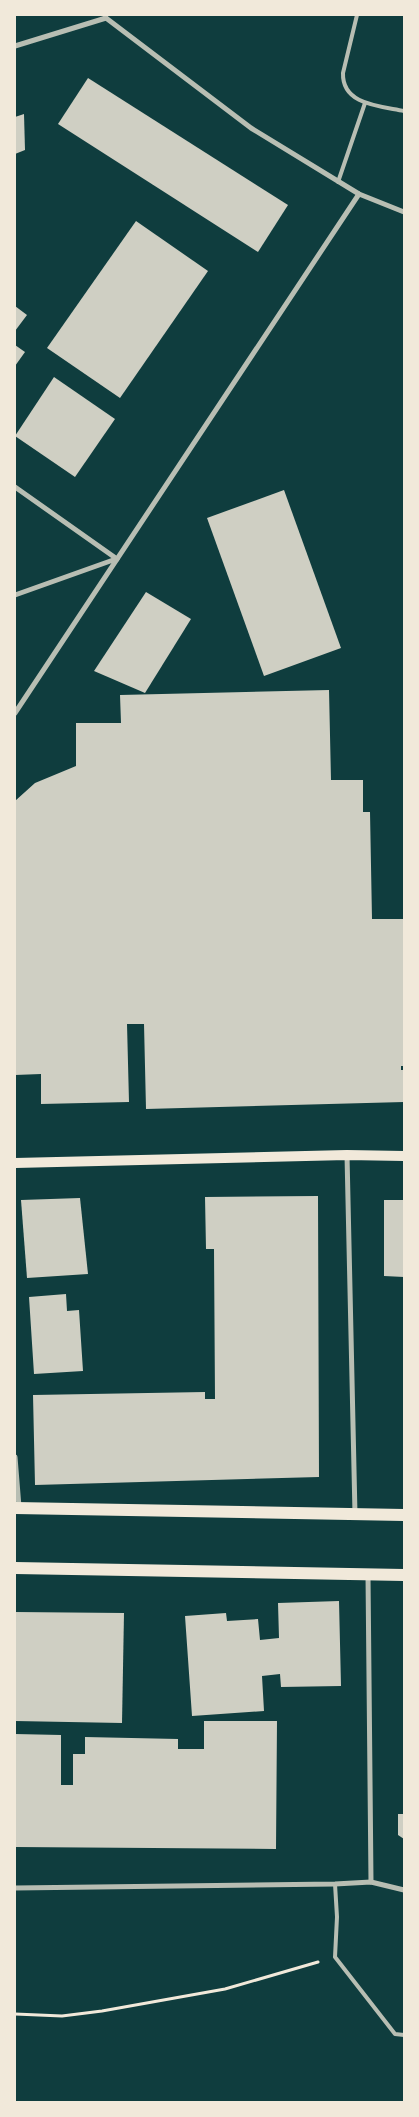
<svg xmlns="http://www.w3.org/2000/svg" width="419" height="2117" font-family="'Fira Sans Condensed',sans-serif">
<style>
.building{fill:#cfcfc3}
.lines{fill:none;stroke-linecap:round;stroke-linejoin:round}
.path{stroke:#f1e9da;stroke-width:3}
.service{stroke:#b8beb3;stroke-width:4}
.minor{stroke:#b8beb3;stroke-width:5}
.secondary{stroke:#f1e9da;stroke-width:10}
.primary{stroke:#f1e9da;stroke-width:12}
</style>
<rect width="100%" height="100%" fill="#0f3d3e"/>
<!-- building -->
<g class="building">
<path d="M 88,78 L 288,205 L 258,252 L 58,124 Z"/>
<path d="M 24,114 L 25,150 L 15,154 L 15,117 Z"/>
<path d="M 136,221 L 208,271 L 120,398 L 47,348 Z"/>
<path d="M 15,306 L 27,315 L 15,331 Z"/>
<path d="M 15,345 L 25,352 L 15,366 Z"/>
<path d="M 54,377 L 115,419 L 75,477 L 15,436 Z"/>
<path d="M 284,490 L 341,648 L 264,676 L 207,518 Z"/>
<path d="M 146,592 L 191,619 L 145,693 L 94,671 Z"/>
<path d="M 329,690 L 331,780 L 363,780 L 363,812 L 370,812 L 372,919 L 404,919 L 404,1066 L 401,1066 L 401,1070 L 404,1070 L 404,1102 L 146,1109 L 144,1024 L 127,1024 L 129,1102 L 41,1104 L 41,1074 L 15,1075 L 15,801 L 35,783 L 76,766 L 76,723 L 121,723 L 120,695 Z"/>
<path d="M 318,1196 L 319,1477 L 35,1485 L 33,1395 L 205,1392 L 205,1399 L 215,1399 L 214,1249 L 206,1249 L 205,1197 Z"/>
<path d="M 80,1198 L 88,1274 L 27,1278 L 21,1200 Z"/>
<path d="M 384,1200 L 404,1200 L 404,1277 L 384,1276 Z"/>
<path d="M 66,1294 L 67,1311 L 79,1310 L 83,1371 L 34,1374 L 29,1297 Z"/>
<path d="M 339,1601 L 341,1686 L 281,1687 L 280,1674 L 262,1676 L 264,1711 L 192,1716 L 185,1616 L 226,1613 L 227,1621 L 258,1619 L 260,1640 L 279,1638 L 278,1603 Z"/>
<path d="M 15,1612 L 124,1613 L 122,1723 L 15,1721 Z"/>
<path d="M 204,1721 L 277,1721 L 276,1849 L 15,1847 L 15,1734 L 61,1735 L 61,1785 L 73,1785 L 73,1754 L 85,1754 L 85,1737 L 178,1739 L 178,1749 L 204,1749 Z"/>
<path d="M 398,1814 L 404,1814 L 404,1839 L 398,1835 Z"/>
</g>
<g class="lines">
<!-- path -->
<path class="path" d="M 15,2014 L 62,2016 L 102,2011 L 225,1989 L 318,1962"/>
<!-- service -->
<g class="service">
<path d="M 357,15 L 343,73 C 342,105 380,106 404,111"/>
<path d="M 338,182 L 365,103"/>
<path d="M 335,1884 L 337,1917 L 335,1957 L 395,2034 L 404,2035"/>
</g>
<!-- minor -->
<g class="minor">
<path d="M 105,15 L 106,18 L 251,128 L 359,194 L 404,212"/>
<path d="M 15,46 L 106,18"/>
<path d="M 15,487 L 117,559"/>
<path d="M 15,595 L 116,559"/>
<path d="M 15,713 L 359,194"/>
<path d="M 347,1155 L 355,1514"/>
<path d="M 15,1457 L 19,1507"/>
<path d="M 368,1575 L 371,1882"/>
<path d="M 15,1888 L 335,1884 L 371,1882 L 404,1890"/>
</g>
<!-- secondary -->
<path class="secondary" d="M 15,1163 L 347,1155 L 404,1156"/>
<!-- primary -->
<g class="primary">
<path d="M 15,1508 L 404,1515"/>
<path d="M 15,1568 L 404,1575"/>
</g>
</g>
<!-- border -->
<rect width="419" height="2117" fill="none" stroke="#f1e9da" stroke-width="32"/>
</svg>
